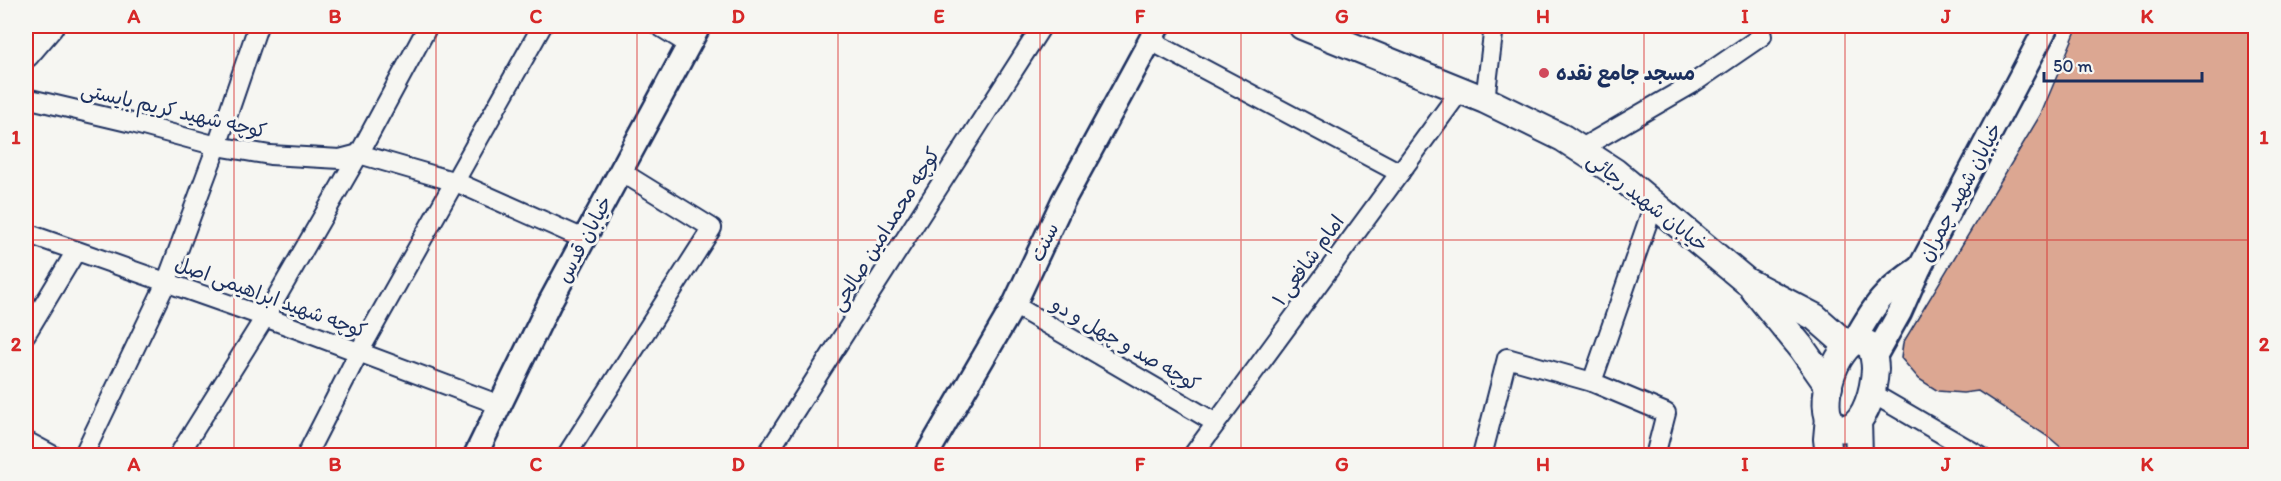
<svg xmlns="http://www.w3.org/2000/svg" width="2281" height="481" font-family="Itim,'Playpen Sans Arabic',sans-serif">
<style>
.building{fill:#dca792;stroke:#1b2f5e;stroke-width:1.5}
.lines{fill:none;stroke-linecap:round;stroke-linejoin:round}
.minor-casing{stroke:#1b2f5e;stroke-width:22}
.tertiary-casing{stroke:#1b2f5e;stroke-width:27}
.secondary-casing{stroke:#1b2f5e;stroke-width:30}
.minor{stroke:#f6f6f2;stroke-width:18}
.tertiary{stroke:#f6f6f2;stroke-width:22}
.secondary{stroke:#f6f6f2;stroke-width:26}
.grid{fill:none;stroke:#d62828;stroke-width:1.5;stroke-opacity:0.55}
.poi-dot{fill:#d1495b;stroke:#f6f6f2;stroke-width:2}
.labels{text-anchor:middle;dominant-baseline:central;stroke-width:6;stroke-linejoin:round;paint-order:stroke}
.poi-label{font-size:20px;font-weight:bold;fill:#1b2f5e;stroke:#f6f6f2;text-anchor:start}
.street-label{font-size:20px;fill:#1b2f5e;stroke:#f6f6f2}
.neatline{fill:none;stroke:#d62828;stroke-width:2}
.grid-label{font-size:20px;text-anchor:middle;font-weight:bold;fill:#d62828}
</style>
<rect width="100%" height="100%" fill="#f6f6f2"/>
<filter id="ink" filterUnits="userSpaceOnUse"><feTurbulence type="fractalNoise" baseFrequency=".0167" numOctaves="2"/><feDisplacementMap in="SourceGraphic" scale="12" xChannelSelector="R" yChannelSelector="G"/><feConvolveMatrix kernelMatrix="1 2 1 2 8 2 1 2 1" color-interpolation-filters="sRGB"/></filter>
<g filter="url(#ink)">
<!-- building -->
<path class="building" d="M 2078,26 L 2256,26 L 2256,456 L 2071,456 L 2050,438 L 1978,391 L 1963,393 L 1938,391 L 1919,379 L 1901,358 L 1903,343 L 2041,114 Z"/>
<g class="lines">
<defs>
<g id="minor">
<path d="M 659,26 L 688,44"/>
<path d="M 1149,40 L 1400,173"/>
<path d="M 26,98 L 132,123 L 217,146 L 270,155 L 340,159 L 359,154 L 456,182 L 584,239"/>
<path d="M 1485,100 L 1494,26"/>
<path d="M 1580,149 L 1692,84 L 1762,36 L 1759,26"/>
<path d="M 1654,204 L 1592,382 L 1666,413 L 1655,456"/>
<path d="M 26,233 L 265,317 L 500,405"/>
<path d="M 1014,305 L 1216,423"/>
<path d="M 26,334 L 76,251"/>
<path d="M 1870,392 L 1980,456"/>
<path d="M 26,441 L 54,456"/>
<path d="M 83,456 L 166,283 L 217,146 L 258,26"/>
<path d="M 178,456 L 265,317 L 359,154 L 428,26"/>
<path d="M 306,456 L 359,352 L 542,26"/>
<path d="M 566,456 L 712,228 L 620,171"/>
<path d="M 766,456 L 1042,26"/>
<path d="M 1192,456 L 1460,91"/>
<path d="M 1482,456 L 1507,358 L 1592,382"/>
</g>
<g id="tertiary">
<path d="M 1854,341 C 1875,303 1884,291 1920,267"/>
<path d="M 1874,358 L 1900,312 L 1920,267 L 2047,26"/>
<path d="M 475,456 L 550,302 L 699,26"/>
<path d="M 926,456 L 1014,305 L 1063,201 L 1158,26"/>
</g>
<g id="secondary">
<path d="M 1302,26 L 1485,100 L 1563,138 L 1615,172 L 1746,281 L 1815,317 L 1848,346"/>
<path d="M 26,54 L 50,26"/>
<path d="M 1754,290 L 1801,347 L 1829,387"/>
<path d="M 1859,340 L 1871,346 C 1873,353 1875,361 1875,369 C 1874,387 1867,423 1846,428 C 1841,429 1836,428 1833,425 C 1816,406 1835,346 1859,340 Z"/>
<path d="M 1858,421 L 1859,456"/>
<path d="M 1829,456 L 1827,439 L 1829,417"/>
</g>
</defs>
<!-- minor casing -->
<use href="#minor" class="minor-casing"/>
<!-- tertiary casing -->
<use href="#tertiary" class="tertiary-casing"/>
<!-- secondary casing -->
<use href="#secondary" class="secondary-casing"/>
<!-- minor -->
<use href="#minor" class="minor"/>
<!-- tertiary -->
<use href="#tertiary" class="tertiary"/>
<!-- secondary -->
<use href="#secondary" class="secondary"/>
</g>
</g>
<!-- grid -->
<path class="grid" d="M 234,26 L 234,456M 436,26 L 436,456M 637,26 L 637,456M 838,26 L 838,456M 1040,26 L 1040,456M 1241,26 L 1241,456M 1443,26 L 1443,456M 1644,26 L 1644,456M 1845,26 L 1845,456M 2047,26 L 2047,456M 26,240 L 2256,240"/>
<!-- markers -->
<circle class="poi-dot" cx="1544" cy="73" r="6"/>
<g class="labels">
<!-- poi labels -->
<g class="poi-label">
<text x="1556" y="73">مسجد جامع نقده</text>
</g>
<!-- street labels -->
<g class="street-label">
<text transform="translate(174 110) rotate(13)">کوچه شهید کریم بایستی</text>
<text transform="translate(1960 192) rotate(-62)">خیابان شهید چمران</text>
<text transform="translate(1648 202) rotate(38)">خیابان شهید رجائی</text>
<text transform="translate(885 229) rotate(-58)">کوچه محمدامین صالحی</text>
<text transform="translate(584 239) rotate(-62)">خیابان قدس</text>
<text transform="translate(1044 242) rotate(-64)">سنت</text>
<text transform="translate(1308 260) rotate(-54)">امام شافعی ۱</text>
<text transform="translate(271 297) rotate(20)">کوچه شهید ابراهیمی اصل</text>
<text transform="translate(1126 344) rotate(30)">کوچه صد و چهل و دو</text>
</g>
</g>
<!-- margin -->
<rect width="2281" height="481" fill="none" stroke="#f6f6f2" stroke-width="66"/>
<!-- scale -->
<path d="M2044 72v9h158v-9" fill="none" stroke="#1b2f5e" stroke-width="3"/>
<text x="2053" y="72" font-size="18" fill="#1b2f5e" stroke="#f6f6f2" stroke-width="4.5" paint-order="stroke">50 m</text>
<rect x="33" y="33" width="2215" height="415" class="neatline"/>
<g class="grid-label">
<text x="134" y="23">A</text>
<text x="335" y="23">B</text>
<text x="536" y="23">C</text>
<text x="738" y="23">D</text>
<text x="939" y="23">E</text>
<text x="1140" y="23">F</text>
<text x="1342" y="23">G</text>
<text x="1543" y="23">H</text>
<text x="1745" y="23">I</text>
<text x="1946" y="23">J</text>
<text x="2147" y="23">K</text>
<text x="16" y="144">1</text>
<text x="2264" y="144">1</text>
<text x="16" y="351">2</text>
<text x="2264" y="351">2</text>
<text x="134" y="471">A</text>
<text x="335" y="471">B</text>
<text x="536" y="471">C</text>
<text x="738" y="471">D</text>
<text x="939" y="471">E</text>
<text x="1140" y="471">F</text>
<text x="1342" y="471">G</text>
<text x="1543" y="471">H</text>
<text x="1745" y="471">I</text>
<text x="1946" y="471">J</text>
<text x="2147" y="471">K</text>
</g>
</svg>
